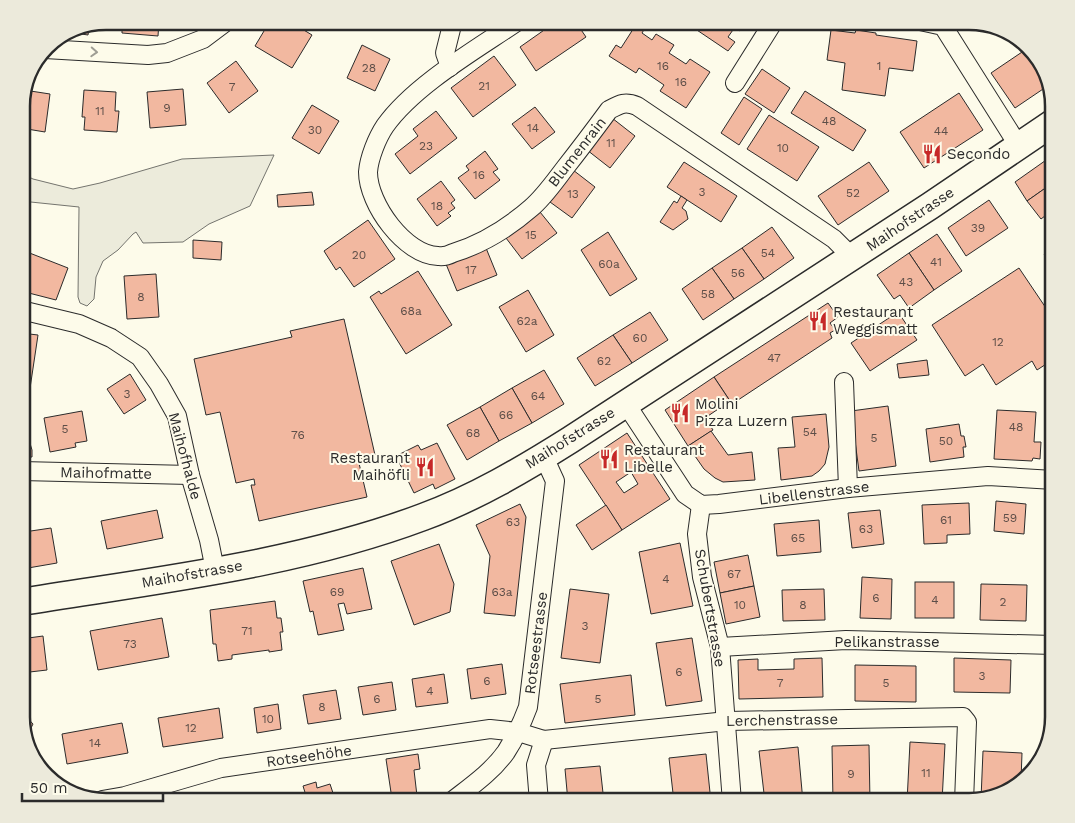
<svg xmlns="http://www.w3.org/2000/svg" width="1075" height="823" font-family="'Work Sans',sans-serif">
<style>
.green{fill:#ecebdb;stroke:#74746e}
.building{fill:#f2b8a0;stroke:#2b2b2b;fill-rule:evenodd}
.lines{fill:none;stroke-linecap:round;stroke-linejoin:round}
.street-casing{stroke:#2b2b2b;stroke-width:20}
.primary-casing{stroke:#2b2b2b;stroke-width:29}
.street{stroke:#fdfbea;stroke-width:18}
.primary{stroke:#fdfbea;stroke-width:26}
.oneway{stroke:#9e9d94}
.labels{text-anchor:middle;dominant-baseline:central;stroke-width:4;stroke-linejoin:round;paint-order:stroke}
.number-label{font-size:12px;fill:#5d4e48}
.street-label{font-size:15px;fill:#2b2b2b;stroke:#fdfbea}
.poi-label{font-size:15px;fill:#2b2b2b;stroke:#fdfbea;text-anchor:start}
.rim{fill:none;stroke:#2b2b2b;stroke-width:2.5}
</style>
<rect width="100%" height="100%" fill="#fdfbea"/>
<!-- green -->
<path class="green" d="M 274,155 L 250,206 L 209,224 L 183,242 L 143,243 L 136,232 L 133,234 L 118,250 L 103,261 L 96,277 L 94,299 L 87,306 L 80,303 L 78,297 L 79,207 L 21,201 L 21,173 L 33,179 L 73,189 L 100,183 L 182,159 Z"/>
<!-- building -->
<g class="building">
<path d="M 122,21 L 159,21 L 158,36 L 122,33 Z"/>
<path d="M 270,21 L 289,21 L 312,35 L 292,68 L 255,46 Z"/>
<path d="M 400,21 L 421,21 L 418,28 Z"/>
<path d="M 557,21 L 575,21 L 586,37 L 536,71 L 520,47 Z"/>
<path d="M 741,21 L 745,24 L 740,31 L 735,27 L 728,37 L 735,42 L 728,51 L 685,22 Z"/>
<path d="M 637,23 L 645,28 L 642,33 L 652,40 L 656,34 L 674,45 L 669,53 L 686,64 L 690,59 L 710,72 L 686,108 L 660,91 L 664,85 L 639,68 L 636,73 L 609,56 L 616,45 L 621,48 Z"/>
<path d="M 89,28 L 88,35 L 75,33 Z"/>
<path d="M 831,30 L 855,33 L 856,30 L 876,33 L 876,35 L 917,41 L 913,71 L 889,68 L 885,96 L 842,90 L 845,63 L 827,60 Z"/>
<path d="M 362,45 L 390,59 L 375,91 L 347,78 Z"/>
<path d="M 1028,48 L 1045,69 L 1049,85 L 1015,108 L 991,73 Z"/>
<path d="M 494,56 L 516,85 L 473,117 L 451,88 Z"/>
<path d="M 236,61 L 258,91 L 229,113 L 207,83 Z"/>
<path d="M 762,69 L 790,88 L 774,113 L 745,94 Z"/>
<path d="M 183,89 L 186,125 L 150,128 L 147,92 Z"/>
<path d="M 24,90 L 50,94 L 45,132 L 21,128 L 21,100 Z"/>
<path d="M 84,90 L 116,92 L 115,111 L 119,111 L 117,132 L 84,130 L 85,117 L 82,117 Z"/>
<path d="M 805,91 L 866,130 L 853,151 L 791,113 Z"/>
<path d="M 959,93 L 983,130 L 924,168 L 900,132 Z"/>
<path d="M 744,97 L 762,109 L 739,145 L 721,133 Z"/>
<path d="M 312,105 L 339,121 L 319,154 L 292,138 Z"/>
<path d="M 535,107 L 555,132 L 532,149 L 512,124 Z"/>
<path d="M 436,111 L 457,138 L 410,174 L 395,154 L 418,136 L 413,129 Z"/>
<path d="M 769,115 L 819,147 L 797,181 L 747,149 Z"/>
<path d="M 612,118 L 635,136 L 610,168 L 587,150 Z"/>
<path d="M 485,151 L 498,169 L 493,172 L 500,180 L 475,199 L 458,178 L 469,170 L 466,166 Z"/>
<path d="M 1049,158 L 1054,165 L 1054,182 L 1027,201 L 1015,182 Z"/>
<path d="M 684,162 L 737,196 L 721,222 L 667,187 Z"/>
<path d="M 869,162 L 889,191 L 838,225 L 818,196 Z"/>
<path d="M 573,170 L 595,187 L 572,218 L 550,202 Z"/>
<path d="M 441,181 L 455,200 L 451,203 L 455,208 L 448,213 L 451,216 L 437,226 L 417,199 Z"/>
<path d="M 1054,182 L 1054,209 L 1041,219 L 1027,201 Z"/>
<path d="M 312,192 L 314,205 L 278,207 L 277,195 Z"/>
<path d="M 681,196 L 687,200 L 682,208 L 686,211 L 688,219 L 673,230 L 660,222 L 674,201 L 677,203 Z"/>
<path d="M 989,200 L 1008,228 L 966,256 L 948,228 Z"/>
<path d="M 540,212 L 557,233 L 522,259 L 506,238 Z"/>
<path d="M 368,220 L 395,259 L 354,287 L 340,267 L 336,270 L 324,251 Z"/>
<path d="M 772,227 L 794,258 L 764,279 L 742,248 Z"/>
<path d="M 608,232 L 637,279 L 610,296 L 581,250 Z"/>
<path d="M 937,234 L 962,271 L 934,290 L 909,253 Z"/>
<path d="M 193,240 L 222,242 L 221,260 L 193,258 Z"/>
<path d="M 1054,247 L 1054,268 L 1044,254 Z"/>
<path d="M 486,248 L 497,275 L 457,291 L 446,264 Z"/>
<path d="M 742,248 L 764,279 L 734,299 L 712,268 Z"/>
<path d="M 21,252 L 27,252 L 68,268 L 56,300 L 21,291 Z"/>
<path d="M 909,253 L 934,290 L 909,308 L 900,295 L 894,299 L 877,275 Z"/>
<path d="M 712,268 L 734,299 L 703,320 L 682,289 Z"/>
<path d="M 1019,268 L 1048,311 L 1054,307 L 1054,359 L 1037,370 L 1032,361 L 996,385 L 983,364 L 965,376 L 932,325 Z"/>
<path d="M 418,271 L 452,325 L 406,354 L 370,297 L 379,291 L 381,294 Z"/>
<path d="M 156,274 L 159,317 L 127,319 L 124,276 Z"/>
<path d="M 528,290 L 554,335 L 526,352 L 499,307 Z"/>
<path d="M 828,303 L 838,317 L 830,323 L 835,330 L 830,333 L 832,338 L 732,404 L 714,377 Z"/>
<path d="M 650,312 L 668,340 L 632,363 L 613,335 Z"/>
<path d="M 898,312 L 917,340 L 870,371 L 851,343 Z"/>
<path d="M 344,319 L 375,455 L 358,459 L 367,497 L 259,521 L 251,485 L 255,485 L 254,479 L 236,483 L 220,412 L 206,415 L 194,359 L 292,337 L 290,331 Z"/>
<path d="M 21,333 L 38,335 L 29,395 L 21,394 Z"/>
<path d="M 613,335 L 632,363 L 595,386 L 577,358 Z"/>
<path d="M 927,360 L 929,375 L 899,378 L 897,364 Z"/>
<path d="M 544,370 L 564,404 L 532,423 L 512,388 Z"/>
<path d="M 130,374 L 146,400 L 124,414 L 107,389 Z"/>
<path d="M 714,377 L 730,401 L 705,418 L 713,430 L 688,446 L 665,410 Z"/>
<path d="M 512,388 L 532,423 L 499,441 L 480,407 Z"/>
<path d="M 888,406 L 896,466 L 859,471 L 851,411 Z"/>
<path d="M 480,407 L 499,441 L 467,460 L 447,425 Z"/>
<path d="M 997,410 L 1036,412 L 1034,442 L 1041,442 L 1040,459 L 1033,458 L 1032,461 L 994,459 Z"/>
<path d="M 82,411 L 87,441 L 75,443 L 76,447 L 50,452 L 44,418 Z"/>
<path d="M 826,414 L 829,447 L 825,464 L 819,471 L 812,476 L 781,480 L 778,448 L 795,447 L 792,417 Z"/>
<path d="M 959,424 L 961,436 L 964,436 L 966,447 L 963,447 L 964,457 L 930,462 L 926,429 Z"/>
<path d="M 21,430 L 26,430 L 32,450 L 32,457 L 21,457 Z"/>
<path d="M 711,431 L 728,455 L 752,452 L 755,480 L 723,482 L 715,478 L 704,469 L 688,446 Z"/>
<path d="M 627,433 L 670,499 L 622,530 L 579,465 ZM 631,472 L 638,484 L 624,493 L 616,482 Z"/>
<path d="M 437,443 L 455,479 L 435,489 L 433,484 L 414,493 L 396,456 L 418,445 L 421,450 Z"/>
<path d="M 996,501 L 1026,504 L 1024,534 L 994,531 Z"/>
<path d="M 969,503 L 970,534 L 947,535 L 947,543 L 924,544 L 922,505 Z"/>
<path d="M 520,504 L 526,517 L 515,616 L 484,613 L 490,556 L 476,525 Z"/>
<path d="M 606,505 L 622,530 L 592,550 L 576,525 Z"/>
<path d="M 157,510 L 163,538 L 107,549 L 101,521 Z"/>
<path d="M 880,510 L 884,544 L 852,548 L 848,513 Z"/>
<path d="M 819,520 L 821,552 L 777,556 L 774,524 Z"/>
<path d="M 51,528 L 57,563 L 28,568 L 26,557 L 23,557 L 21,549 L 21,544 L 26,544 L 24,532 Z"/>
<path d="M 680,543 L 693,606 L 651,614 L 639,552 Z"/>
<path d="M 439,544 L 454,584 L 450,612 L 414,625 L 391,561 Z"/>
<path d="M 748,555 L 754,586 L 720,593 L 714,562 Z"/>
<path d="M 363,568 L 372,609 L 347,614 L 344,603 L 338,604 L 344,630 L 318,635 L 313,611 L 310,612 L 303,581 Z"/>
<path d="M 862,577 L 892,579 L 891,619 L 860,618 Z"/>
<rect x="915" y="582" width="39" height="36"/>
<path d="M 981,584 L 1027,585 L 1026,621 L 980,620 Z"/>
<path d="M 754,586 L 760,617 L 726,624 L 720,593 Z"/>
<path d="M 570,589 L 609,594 L 600,663 L 561,658 Z"/>
<path d="M 824,589 L 825,620 L 783,621 L 782,590 Z"/>
<path d="M 275,601 L 277,618 L 281,618 L 283,632 L 280,632 L 282,650 L 269,652 L 269,650 L 232,655 L 232,659 L 218,661 L 216,644 L 213,644 L 210,610 Z"/>
<path d="M 162,618 L 169,657 L 98,670 L 90,631 Z"/>
<path d="M 43,636 L 47,670 L 21,673 L 21,639 Z"/>
<path d="M 692,638 L 702,701 L 666,706 L 656,643 Z"/>
<path d="M 822,658 L 823,697 L 739,699 L 738,660 L 758,659 L 758,670 L 794,669 L 794,659 Z"/>
<path d="M 954,658 L 1011,660 L 1010,693 L 954,692 Z"/>
<path d="M 502,664 L 506,694 L 471,699 L 467,669 Z"/>
<path d="M 855,665 L 916,666 L 916,702 L 855,701 Z"/>
<path d="M 444,674 L 448,703 L 416,707 L 412,679 Z"/>
<path d="M 631,675 L 635,715 L 565,723 L 560,684 Z"/>
<path d="M 392,682 L 396,710 L 363,715 L 358,687 Z"/>
<path d="M 336,690 L 341,719 L 308,724 L 303,695 Z"/>
<path d="M 278,704 L 281,729 L 257,733 L 254,708 Z"/>
<path d="M 219,708 L 223,738 L 163,747 L 158,718 Z"/>
<path d="M 21,711 L 33,724 L 26,738 L 21,722 Z"/>
<path d="M 122,723 L 128,753 L 67,764 L 62,734 Z"/>
<path d="M 910,742 L 945,744 L 942,802 L 907,802 Z"/>
<path d="M 869,745 L 870,802 L 833,802 L 832,746 Z"/>
<path d="M 798,747 L 803,802 L 765,802 L 759,751 Z"/>
<path d="M 983,751 L 1022,753 L 1021,781 L 1006,793 L 981,799 Z"/>
<path d="M 418,754 L 420,769 L 414,770 L 417,796 L 392,799 L 386,759 Z"/>
<path d="M 706,754 L 711,802 L 674,802 L 669,758 Z"/>
<path d="M 600,766 L 604,802 L 568,802 L 565,769 Z"/>
<path d="M 316,782 L 317,788 L 330,784 L 336,802 L 308,802 L 303,786 Z"/>
<path d="M 277,797 L 279,802 L 260,802 Z"/>
<path d="M 517,798 L 518,802 L 476,802 Z"/>
</g>
<g class="lines">
<defs>
<g id="street">
<path d="M 518,21 C 477,49 414,85 385,126 C 377,138 369,158 368,172 C 368,204 405,255 438,256 C 443,257 449,255 453,253 C 482,244 508,228 531,208 C 544,197 555,181 565,168 C 580,149 595,129 609,110 C 620,104 625,101 637,106 L 834,239 L 852,257"/>
<path d="M 920,21 L 943,26 L 1018,145"/>
<path d="M 45,49 L 148,55 L 167,53 L 203,39 L 227,21"/>
<path d="M 450,67 L 445,53 L 453,21"/>
<path d="M 735,83 L 774,21"/>
<path d="M 21,310 L 79,324 L 111,338 L 140,357 L 159,384 L 177,416 L 190,475 L 209,540 L 215,570"/>
<path d="M 844,382 L 848,488"/>
<path d="M 626,404 L 685,494 L 701,505 L 719,504 L 848,488 L 988,476 L 1054,480"/>
<path d="M 21,471 L 190,475"/>
<path d="M 701,505 L 697,534 L 702,577 L 720,647 L 732,802"/>
<path d="M 720,647 L 846,640 L 1054,645"/>
<path d="M 102,800 L 125,796 L 221,768 L 490,729 L 518,732 L 544,740 L 727,721 L 963,717 L 967,722 L 964,802"/>
<path d="M 451,802 C 470,787 492,772 506,752 C 515,738 522,723 528,707 L 555,481 L 544,457"/>
<path d="M 539,802 L 536,765 L 544,740"/>
</g>
<path id="primary" d="M 21,602 C 156,580 295,565 423,517 C 475,498 524,469 570,440 L 930,206 L 1054,122"/>
</defs>
<!-- street casing -->
<use href="#street" class="street-casing"/>
<!-- primary casing -->
<use href="#primary" class="primary-casing"/>
<!-- street -->
<use href="#street" class="street"/>
<!-- primary -->
<use href="#primary" class="primary"/>
</g>
<!-- one-way arrows -->
<defs><path id="oneway-chevron" d="M-2-3.5L2.5 0L-2 3.5" fill="none" stroke-width="1.6" stroke-linecap="round" stroke-linejoin="round" transform="scale(1.25)"/></defs>
<use class="oneway" href="#oneway-chevron" transform="translate(94 52) rotate(3)"/>
<!-- icons -->
<defs>
<symbol id="restaurant-bare" viewBox="-9 -9 18 18"><path d="M-5-6h1v4h1v-4h1v4h1v-4h1v5L-1.5 .5V6h-2V.5L-5-1ZM5-6V6H3V1.5H1.5Q1.5-4 5-6Z" fill="#c62828" stroke="#fdfbea" stroke-width="2.5" paint-order="stroke"/></symbol>
</defs>
<g fill-rule="evenodd">
<use href="#restaurant-bare" x="918" y="140" width="28" height="28"/>
<use href="#restaurant-bare" x="804" y="307" width="28" height="28"/>
<use href="#restaurant-bare" x="666" y="399" width="28" height="28"/>
<use href="#restaurant-bare" x="595" y="445" width="28" height="28"/>
<use href="#restaurant-bare" x="411" y="453" width="28" height="28"/>
</g>
<g class="labels">
<!-- number labels -->
<g class="number-label">
<text x="663" y="66">16</text>
<text x="879" y="66">1</text>
<text x="369" y="68">28</text>
<text x="681" y="82">16</text>
<text x="484" y="86">21</text>
<text x="232" y="87">7</text>
<text x="167" y="108">9</text>
<text x="100" y="111">11</text>
<text x="829" y="121">48</text>
<text x="533" y="128">14</text>
<text x="315" y="130">30</text>
<text x="941" y="131">44</text>
<text x="611" y="143">11</text>
<text x="426" y="146">23</text>
<text x="783" y="148">10</text>
<text x="479" y="175">16</text>
<text x="702" y="192">3</text>
<text x="853" y="193">52</text>
<text x="573" y="194">13</text>
<text x="437" y="206">18</text>
<text x="978" y="228">39</text>
<text x="531" y="235">15</text>
<text x="768" y="253">54</text>
<text x="359" y="255">20</text>
<text x="936" y="262">41</text>
<text x="609" y="264">60a</text>
<text x="471" y="270">17</text>
<text x="738" y="273">56</text>
<text x="906" y="282">43</text>
<text x="708" y="294">58</text>
<text x="141" y="297">8</text>
<text x="411" y="311">68a</text>
<text x="527" y="321">62a</text>
<text x="640" y="338">60</text>
<text x="998" y="342">12</text>
<text x="774" y="358">47</text>
<text x="604" y="361">62</text>
<text x="127" y="394">3</text>
<text x="538" y="396">64</text>
<text x="506" y="415">66</text>
<text x="1016" y="427">48</text>
<text x="65" y="429">5</text>
<text x="810" y="432">54</text>
<text x="473" y="433">68</text>
<text x="298" y="435">76</text>
<text x="874" y="438">5</text>
<text x="946" y="441">50</text>
<text x="1010" y="518">59</text>
<text x="946" y="520">61</text>
<text x="513" y="522">63</text>
<text x="866" y="529">63</text>
<text x="798" y="538">65</text>
<text x="734" y="574">67</text>
<text x="666" y="579">4</text>
<text x="337" y="592">69</text>
<text x="502" y="592">63a</text>
<text x="876" y="598">6</text>
<text x="935" y="600">4</text>
<text x="1003" y="602">2</text>
<text x="740" y="605">10</text>
<text x="803" y="605">8</text>
<text x="585" y="626">3</text>
<text x="247" y="631">71</text>
<text x="130" y="644">73</text>
<text x="679" y="672">6</text>
<text x="982" y="676">3</text>
<text x="487" y="681">6</text>
<text x="780" y="683">7</text>
<text x="886" y="683">5</text>
<text x="430" y="691">4</text>
<text x="377" y="699">6</text>
<text x="598" y="699">5</text>
<text x="322" y="707">8</text>
<text x="268" y="719">10</text>
<text x="191" y="728">12</text>
<text x="95" y="743">14</text>
<text x="926" y="773">11</text>
<text x="851" y="774">9</text>
</g>
<!-- street labels -->
<g class="street-label">
<text transform="translate(577 152) rotate(-52)">Blumenrain</text>
<text transform="translate(910 219) rotate(-34)">Maihofstrasse</text>
<text transform="translate(570 438) rotate(-32)">Maihofstrasse</text>
<text transform="translate(185 456) rotate(75)">Maihofhalde</text>
<text transform="translate(106 473) rotate(1)">Maihofmatte</text>
<text transform="translate(814 493) rotate(-7)">Libellenstrasse</text>
<text transform="translate(192 574) rotate(-10)">Maihofstrasse</text>
<text transform="translate(710 608) rotate(80)">Schubertstrasse</text>
<text x="887" y="642">Pelikanstrasse</text>
<text transform="translate(536 643) rotate(-83)">Rotseestrasse</text>
<text transform="translate(782 720) rotate(-1)">Lerchenstrasse</text>
<text transform="translate(309 756) rotate(-8)">Rotseehöhe</text>
</g>
<!-- poi labels -->
<g class="poi-label">
<text x="947" y="154">Secondo</text>
<text x="833" y="312">Restaurant<tspan x="833" dy="17">Weggismatt</tspan></text>
<text x="695" y="404">Molini<tspan x="695" dy="17">Pizza Luzern</tspan></text>
<text x="624" y="450">Restaurant<tspan x="624" dy="17">Libelle</tspan></text>
<text x="410" y="458" text-anchor="end">Restaurant<tspan x="410" dy="17">Maihöfli</tspan></text>
</g>
</g>
<!-- crop -->
<path d="M0 0H1075V823H0ZM106 30H969A76 76 0 0 1 1045 106V717A76 76 0 0 1 969 793H106A76 76 0 0 1 30 717V106A76 76 0 0 1 106 30Z" fill="#eceadb" fill-rule="evenodd"/>
<path class="rim" d="M106 30H969A76 76 0 0 1 1045 106V717A76 76 0 0 1 969 793H106A76 76 0 0 1 30 717V106A76 76 0 0 1 106 30Z"/>
<!-- scale -->
<path d="M22 793v8h141v-8" fill="none" stroke="#2b2b2b" stroke-width="2.5"/>
<text x="30" y="793" font-size="15" fill="#2b2b2b" stroke="#fdfbea" stroke-width="4" paint-order="stroke">50 m</text>
</svg>
